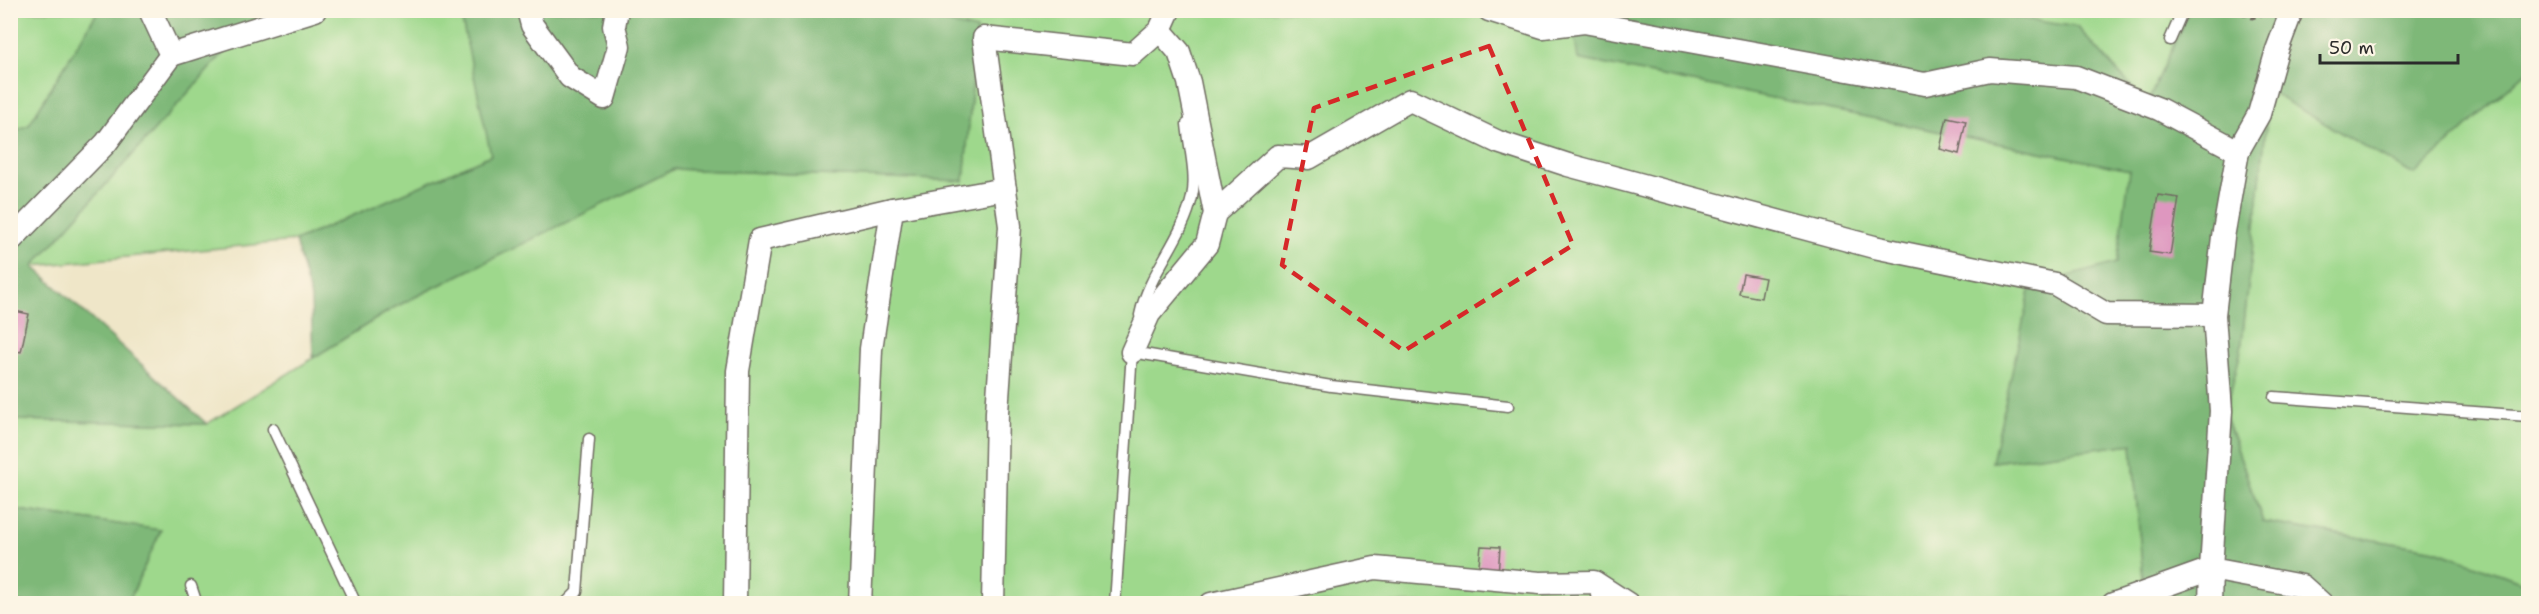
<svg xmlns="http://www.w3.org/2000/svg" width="2539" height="614" font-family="'Shantell Sans',sans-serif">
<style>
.green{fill:#9ed88c;stroke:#64825c;stroke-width:1.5}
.forest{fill:#7eb878;stroke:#547252;stroke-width:1.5}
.building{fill:#de97bf}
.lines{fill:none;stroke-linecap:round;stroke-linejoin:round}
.service-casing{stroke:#706c62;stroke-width:13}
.minor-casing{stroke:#706c62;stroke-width:25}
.path{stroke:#706c62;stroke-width:3;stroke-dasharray:4.5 4.5;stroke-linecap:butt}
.service{stroke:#fff;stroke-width:10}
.minor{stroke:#fff;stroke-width:22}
.marked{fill:none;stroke:#d62828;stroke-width:4.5;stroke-dasharray:12 8;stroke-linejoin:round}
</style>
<rect width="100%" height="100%" fill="#fcf5e5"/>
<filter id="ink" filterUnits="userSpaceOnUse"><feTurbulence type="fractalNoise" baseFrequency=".0167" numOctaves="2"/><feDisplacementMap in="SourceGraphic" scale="12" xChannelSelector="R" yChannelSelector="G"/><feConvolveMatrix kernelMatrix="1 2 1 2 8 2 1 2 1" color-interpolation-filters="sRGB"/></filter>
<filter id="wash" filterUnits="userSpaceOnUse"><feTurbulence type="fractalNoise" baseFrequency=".008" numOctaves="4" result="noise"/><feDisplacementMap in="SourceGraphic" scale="24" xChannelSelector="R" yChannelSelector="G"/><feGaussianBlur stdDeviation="1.35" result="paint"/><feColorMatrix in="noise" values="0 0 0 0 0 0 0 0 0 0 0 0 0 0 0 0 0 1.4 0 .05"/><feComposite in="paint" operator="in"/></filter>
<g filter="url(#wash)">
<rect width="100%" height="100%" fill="#efe6c8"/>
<!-- green -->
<g class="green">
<path d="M 11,11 L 98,11 L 29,125 L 11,133 Z"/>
<path d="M 261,11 L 460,11 L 492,155 L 295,241 L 33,266 Z"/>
<path d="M 892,11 L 1571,11 L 1579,59 L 2131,170 L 2117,263 L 1992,462 L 2132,444 L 2145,603 L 128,604 L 160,530 L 11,509 L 11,420 L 207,424 L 395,307 L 674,169 L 964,181 L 977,30 Z"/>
<path d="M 1964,11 L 2189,11 L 2147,104 L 2077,27 Z"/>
<path d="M 2528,70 L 2528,584 L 2436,550 L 2263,522 L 2225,414 L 2241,350 L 2270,91 L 2414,175 Z"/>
</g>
<!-- forest -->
<g class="forest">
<path d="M 892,10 L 977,30 L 964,181 L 674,169 L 395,307 L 313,358 L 311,298 L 295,241 L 491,155 L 460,11 Z"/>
<path d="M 1964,10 L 2077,27 L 2147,104 L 2189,11 L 2528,11 L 2528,70 L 2414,175 L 2270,92 L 2241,350 L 2225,414 L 2263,522 L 2436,550 L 2528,584 L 2528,603 L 2145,603 L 2132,444 L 1992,462 L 2031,286 L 2117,263 L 2130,170 L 1578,59 L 1571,11 Z"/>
<path d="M 98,11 L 261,11 L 33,266 L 207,424 L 11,420 L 10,133 L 29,125 Z"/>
<path d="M 11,509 L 161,530 L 128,603 L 11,603 Z"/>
</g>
<g id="blocks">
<!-- building -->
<g class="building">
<path d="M 1947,117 L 1966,121 L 1959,154 L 1940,149 Z"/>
<path d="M 2158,195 L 2179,198 L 2170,255 L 2149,252 Z"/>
<path d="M 1743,274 L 1765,278 L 1761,298 L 1739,294 Z"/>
<path d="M 10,310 L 29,314 L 21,352 L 10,350 Z"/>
<path d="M 1481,546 L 1500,547 L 1498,575 L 1478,573 Z"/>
</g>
</g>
</g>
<g filter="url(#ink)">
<use href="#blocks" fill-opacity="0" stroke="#706c62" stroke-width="1.5"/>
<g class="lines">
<defs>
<g id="service">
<path d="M 2170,40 L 2183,10"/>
<path d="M 1140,315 C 1149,272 1183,239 1192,197 C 1197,175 1189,146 1187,124"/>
<path d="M 2274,397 L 2528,416"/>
<path d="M 273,429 L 356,604"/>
<path d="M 1595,583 L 1597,604"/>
<path d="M 191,586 L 197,604"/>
<path d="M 565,604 L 577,592 L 589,439"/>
<path d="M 1115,604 L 1132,352 L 1331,386 L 1508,406"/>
</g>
<g id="minor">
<path d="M 528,10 L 532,25 L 570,77 L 604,98 L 619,46 L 614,26 L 617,10"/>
<path d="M 1489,10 L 1543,27 L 1584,22 L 1925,84 L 1990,70 L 2076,77 L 2159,109 L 2238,151"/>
<path d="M 2292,10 L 2277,50 L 2259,114 L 2238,151 L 2223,237 L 2214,315 L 2221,411 L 2211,569 L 2302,586 L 2322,604"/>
<path d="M 171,55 L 315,10"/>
<path d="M 1215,213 L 1278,156 L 1309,158 L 1410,100 L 1498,142 L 1568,165 L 1874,247 L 2055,284 L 2106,314 L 2214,315"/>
<path d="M 10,241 L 106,143 L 171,55 L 150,10"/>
<path d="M 1132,352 L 1149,314 L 1207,244 L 1215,213 L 1189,82 L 1179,52 L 1160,30"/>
<path d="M 735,604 L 738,371 L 760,240 L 892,209 L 1005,189"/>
<path d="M 860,604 L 871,349 L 892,209"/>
<path d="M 993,604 L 997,412 L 1010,226 L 984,38 L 1133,54 L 1160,30 L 1169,10"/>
<path d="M 1211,604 L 1375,568 L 1540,583 L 1594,582 L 1628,604"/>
<path d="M 2113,604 L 2211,569 L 2210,604"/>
</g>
</defs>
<!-- service casing -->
<use href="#service" class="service-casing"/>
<!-- minor casing -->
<use href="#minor" class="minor-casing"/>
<!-- path -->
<path class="path" d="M 2235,10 L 2252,18 L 2270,12"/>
<!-- service -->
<use href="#service" class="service"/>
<!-- minor -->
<use href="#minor" class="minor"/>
</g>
</g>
<!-- marked area -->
<path class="marked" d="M 1489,46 L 1573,245 L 1404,351 L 1282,265 L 1314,108 Z"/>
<!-- margin -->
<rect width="2539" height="614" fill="none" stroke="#fcf5e5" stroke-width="36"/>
<!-- scale -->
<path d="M2320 54v9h138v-9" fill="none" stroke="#2b2b2b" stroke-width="3"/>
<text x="2329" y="54" font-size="18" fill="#2b2b2b" stroke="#fcf5e5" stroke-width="4.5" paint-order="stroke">50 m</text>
</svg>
